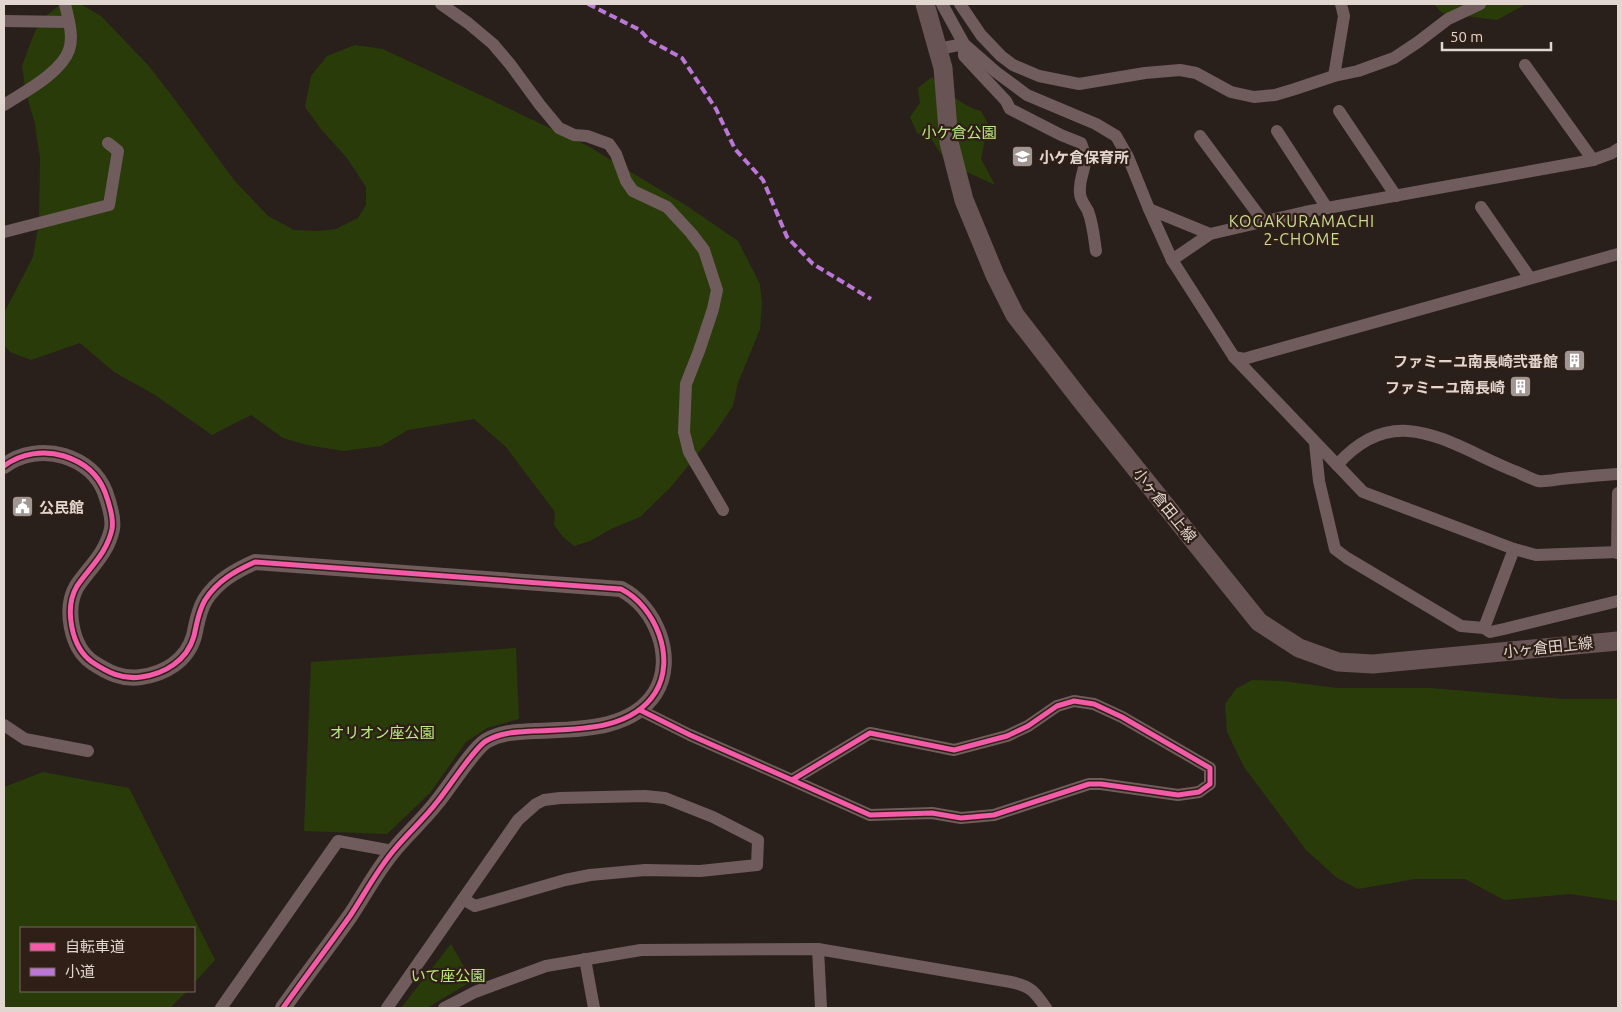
<svg xmlns="http://www.w3.org/2000/svg" width="1622" height="1012" font-family="Ubuntu,'Noto Sans JP',sans-serif">
<style>
.green{fill:#293b09}
.lines{fill:none;stroke-linecap:round;stroke-linejoin:round}
.minor{stroke:#705c5d;stroke-width:12}
.tertiary{stroke:#705c5d;stroke-width:16}
.secondary{stroke:#685454;stroke-width:19}
.quiet{stroke:#ba77d6;stroke-width:4;stroke-dasharray:8 4;stroke-linecap:butt}
.cycleway-casing{stroke:#2f1f16;stroke-width:8}
.cycleway{stroke:#f35aa7;stroke-width:5}
.labels{text-anchor:middle;dominant-baseline:central;stroke-width:4.5;stroke-linejoin:round;paint-order:stroke}
.park-label{font-size:15px;fill:#baed80;stroke:#2f1f16}
.poi-label{font-size:15px;font-weight:bold;fill:#e1d6d0;stroke:#2f1f16;text-anchor:start}
.street-label{font-size:15px;fill:#e1d6d0;stroke:#2f1f16}
.neighbourhood-label{font-size:16px;letter-spacing:1px;fill:#cadc91;stroke:#2f1f16}
</style>
<rect width="100%" height="100%" fill="#29201c"/>
<!-- green -->
<g class="green">
<path d="M 61,4 L 80,4 L 101,16 L 148,65 L 176,101 L 234,180 L 268,216 L 294,230 L 318,231 L 336,229 L 358,218 L 366,205 L 366,187 L 347,158 L 320,128 L 305,107 L 311,76 L 327,56 L 355,45 L 383,49 L 588,146 L 687,206 L 738,241 L 760,284 L 762,304 L 760,329 L 738,383 L 733,406 L 714,434 L 670,488 L 640,517 L 611,529 L 590,541 L 574,546 L 563,537 L 554,525 L 555,512 L 506,447 L 474,419 L 408,430 L 381,446 L 343,451 L 307,445 L 283,438 L 251,415 L 212,435 L 155,395 L 114,372 L 80,343 L 31,360 L 10,352 L 4,345 L 4,313 L 33,257 L 39,221 L 40,158 L 35,124 L 26,93 L 22,66 L 35,31 L 47,15 Z"/>
<path d="M 1434,4 L 1526,4 L 1497,20 L 1442,13 Z"/>
<path d="M 932,77 C 947,91 961,106 981,111 L 988,124 L 981,159 L 995,185 L 947,163 L 932,140 L 917,133 L 910,117 L 920,103 L 918,88 Z"/>
<path d="M 516,648 L 519,719 L 487,728 L 466,742 L 430,793 L 387,834 L 304,831 L 311,662 Z"/>
<path d="M 1252,680 L 1282,681 L 1337,688 L 1431,688 L 1563,699 L 1618,699 L 1618,901 L 1570,894 L 1504,900 L 1465,879 L 1415,879 L 1358,889 L 1337,878 L 1306,850 L 1244,767 L 1227,732 L 1225,704 L 1236,689 Z"/>
<path d="M 43,772 L 129,788 L 215,960 L 194,983 L 194,928 L 21,928 L 21,991 L 187,991 L 170,1008 L 4,1008 L 4,787 Z"/>
<path d="M 451,944 L 472,981 L 427,1008 L 401,1008 Z"/>
</g>
<g class="lines">
<!-- minor -->
<g class="minor">
<path d="M 441,4 L 468,23 L 493,44 L 510,64 L 540,105 L 559,128 L 574,135 L 587,136 L 609,144 L 616,154 L 626,181 L 633,191 L 667,207 L 691,233 L 704,250 L 717,290 L 713,309 L 699,351 L 686,384 L 684,432 L 689,452 L 723,510"/>
<path d="M 942,4 L 964,44 L 996,72 L 1027,95 L 1096,124 L 1116,136 L 1128,157 L 1149,209 L 1172,260 L 1234,357 L 1363,492 L 1514,549 L 1536,555 L 1618,552"/>
<path d="M 960,4 L 981,35 L 1001,56 L 1013,65 L 1039,76 L 1079,84 L 1145,73 L 1180,70 L 1196,73 L 1231,92 L 1254,97 L 1275,95 L 1295,89 L 1334,76 L 1358,71 L 1394,58 L 1418,42 L 1448,19 L 1480,4"/>
<path d="M 4,21 L 69,22"/>
<path d="M 964,44 L 964,56 L 1006,101 L 1010,109 L 1061,135 L 1081,143 C 1091,168 1078,173 1080,193 C 1080,200 1085,205 1088,211 C 1093,224 1094,238 1096,251"/>
<path d="M 938,49 L 964,44"/>
<path d="M 1525,65 L 1593,160"/>
<path d="M 1334,76 L 1344,16 L 1341,4"/>
<path d="M 4,105 C 24,92 61,73 69,50 C 74,36 68,18 65,4"/>
<path d="M 1339,111 L 1396,196"/>
<path d="M 1277,131 L 1327,208"/>
<path d="M 1200,136 L 1263,221"/>
<path d="M 1481,207 L 1530,278"/>
<path d="M 1149,209 L 1210,234"/>
<path d="M 4,232 L 109,205 L 118,151 L 108,143"/>
<path d="M 1172,260 L 1210,234 L 1305,212 L 1593,160 L 1612,153 L 1618,149"/>
<path d="M 1234,357 L 1244,359 L 1254,356 L 1618,254"/>
<path d="M 1315,443 L 1319,481 L 1335,549 L 1347,558 L 1461,626 L 1484,628 L 1490,632 L 1504,629 L 1618,601"/>
<path d="M 1337,465 C 1397,397 1452,447 1517,472 C 1524,475 1531,479 1538,481 C 1545,482 1554,480 1561,479 C 1580,477 1599,475 1618,474"/>
<path d="M 1617,553 L 1618,493"/>
<path d="M 1484,628 L 1514,549"/>
<path d="M 640,710 L 690,735 L 792,780 L 870,733 L 954,750 L 1007,736 L 1028,726 L 1057,706 L 1074,701 L 1094,704 L 1122,717 L 1210,768 L 1210,784 L 1199,792 L 1178,795 L 1101,784 L 1089,784 L 994,815 L 961,818 L 932,813 L 870,815 L 792,780"/>
<path d="M 4,725 L 25,739 L 88,751"/>
<path d="M 645,796 L 665,798 L 713,817 L 758,840 L 757,865 L 700,871 L 645,870 L 590,875 L 565,880 L 475,906 L 463,899 L 518,820 L 536,804 L 544,800 L 560,798 Z"/>
<path d="M 818,949 L 821,1008"/>
<path d="M 585,959 L 594,1008"/>
<path d="M 221,1008 L 338,841 L 393,851"/>
<path d="M 387,1008 L 463,899"/>
<path d="M 444,1008 L 475,992 L 546,966 L 641,950 L 818,949 L 1011,982 C 1031,986 1035,992 1046,1008"/>
</g>
<!-- tertiary -->
<path class="tertiary" d="M 4,466 C 21,453 44,450 64,456 C 83,462 98,474 105,492 C 109,503 114,518 112,529 C 107,553 90,567 77,586 C 64,608 71,647 92,662 C 107,672 122,680 141,677 C 164,674 187,661 194,636 C 197,623 198,612 205,600 C 217,581 235,571 255,562 L 621,589 C 655,606 677,658 655,693 C 630,732 574,729 534,731 C 518,732 501,732 486,741 C 474,748 448,789 437,802 C 424,819 407,834 394,850 C 377,870 364,895 350,916 C 328,947 305,977 283,1008"/>
<!-- secondary -->
<path class="secondary" d="M 925,4 L 943,68 L 949,142 L 964,200 L 995,275 L 1015,315 L 1080,399 L 1259,622 L 1299,648 L 1338,662 L 1373,664 L 1618,641"/>
<!-- quiet -->
<path class="quiet" d="M 588,4 L 640,30 L 649,40 L 682,58 L 716,109 L 735,149 L 763,180 L 787,237 L 813,264 L 871,299"/>
<defs>
<g id="cycleway">
<path d="M 4,466 C 21,453 44,450 64,456 C 83,462 98,474 105,492 C 109,503 114,518 112,529 C 107,553 90,567 77,586 C 64,608 71,647 92,662 C 107,672 122,680 141,677 C 164,674 187,661 194,636 C 197,623 198,612 205,600 C 217,581 235,571 255,562 L 621,589 C 655,606 677,658 655,693 C 630,732 574,729 534,731 C 518,732 501,732 486,741 C 474,748 448,789 437,802 C 424,819 407,834 394,850 C 377,870 364,895 350,916 C 328,947 305,977 283,1008"/>
<path d="M 640,710 L 690,735 L 792,780 L 870,733 L 954,750 L 1007,736 L 1028,726 L 1057,706 L 1074,701 L 1094,704 L 1122,717 L 1210,768 L 1210,784 L 1199,792 L 1178,795 L 1101,784 L 1089,784 L 994,815 L 961,818 L 932,813 L 870,815 L 792,780"/>
</g>
</defs>
<!-- cycleway casing -->
<use href="#cycleway" class="cycleway-casing"/>
<!-- cycleway -->
<use href="#cycleway" class="cycleway"/>
</g>
<!-- icons -->
<defs>
<symbol id="school-square" viewBox="-11 -11 22 22"><rect x="-9" y="-9" width="18" height="18" rx="4" fill="#a19691" stroke="#2f1f16"/><path d="M0-5L7-2L0 1L-7-2ZM-4 1L0 2.5L4 1V4Q0 6-4 4Z" fill="#fff"/></symbol>
<symbol id="building-square" viewBox="-11 -11 22 22"><rect x="-9" y="-9" width="18" height="18" rx="4" fill="#a19691" stroke="#2f1f16"/><path d="M-4-6H4V6H1V3H-1V6H-4ZM-2.5-4.3h1.7v1.8h-1.7ZM.8-4.3h1.7v1.8H.8ZM-2.5-1h1.7V.8h-1.7ZM.8-1h1.7V.8H.8Z" fill="#fff"/></symbol>
<symbol id="civic-square" viewBox="-11 -11 22 22"><rect x="-9" y="-9" width="18" height="18" rx="4" fill="#a19691" stroke="#2f1f16"/><path d="M-.6-6.5H3V-4.5H.6V-3L4-1V1h2V6H-6V1h2V-1L-.6-3ZM-1.2 2.5V6h2.4V2.5Z" fill="#fff"/></symbol>
</defs>
<g fill-rule="evenodd">
<use href="#school-square" x="1010" y="144" width="25" height="25"/>
<use href="#building-square" x="1562" y="348" width="25" height="25"/>
<use href="#building-square" x="1508" y="374" width="25" height="25"/>
<use href="#civic-square" x="10" y="494" width="25" height="25"/>
</g>
<g class="labels">
<!-- park labels -->
<g class="park-label">
<text x="959" y="132">小ケ倉公園</text>
<text x="382" y="732">オリオン座公園</text>
<text x="448" y="975">いて座公園</text>
</g>
<!-- poi labels -->
<g class="poi-label">
<text x="1039" y="157">小ケ倉保育所</text>
<text x="1558" y="361" text-anchor="end">ファミーユ南長崎弐番館</text>
<text x="1505" y="387" text-anchor="end">ファミーユ南長崎</text>
<text x="39" y="507">公民館</text>
</g>
<!-- street labels -->
<g class="street-label">
<text transform="translate(1165 505) rotate(51)">小ヶ倉田上線</text>
<text transform="translate(1548 647) rotate(-6)">小ヶ倉田上線</text>
</g>
<!-- neighbourhood labels -->
<g class="neighbourhood-label">
<text x="1302" y="221">KOGAKURAMACHI<tspan x="1302" dy="18">2-CHOME</tspan></text>
</g>
</g>
<!-- border -->
<rect width="1622" height="1012" fill="none" stroke="#e1d6d0" stroke-width="10"/>
<!-- legend -->
<rect x="20" y="927" width="175" height="65" fill="#2f1f16" stroke="#766860"/>
<rect x="30" y="943" width="25" height="8" fill="#f35aa7" stroke="#766860"/>
<text x="65" y="952" font-size="15" fill="#e1d6d0">自転車道</text>
<rect x="30" y="968" width="25" height="8" fill="#ba77d6" stroke="#766860"/>
<text x="65" y="977" font-size="15" fill="#e1d6d0">小道</text>
<!-- scale -->
<path d="M1442 42v8h109v-8" fill="none" stroke="#e1d6d0" stroke-width="2.5"/>
<text x="1450" y="42" font-size="15" fill="#e1d6d0" stroke="#2f1f16" stroke-width="4" paint-order="stroke">50 m</text>
</svg>
